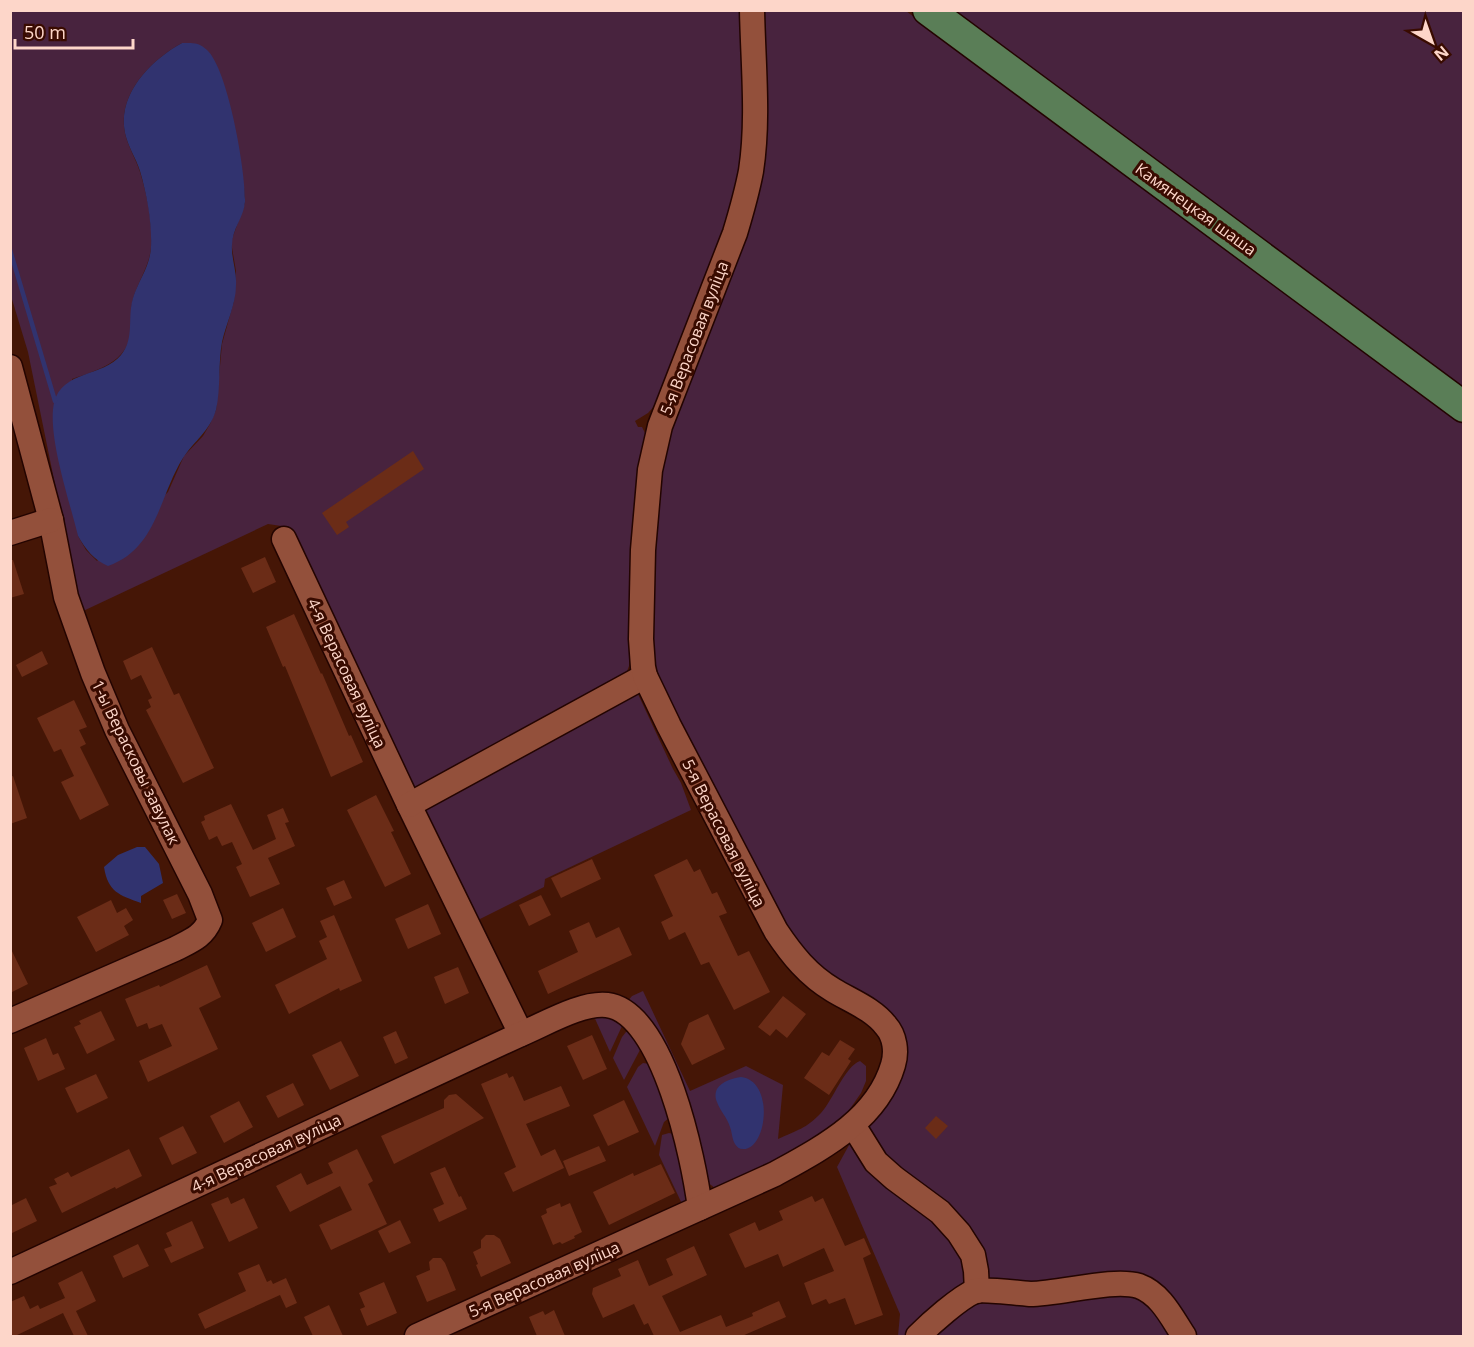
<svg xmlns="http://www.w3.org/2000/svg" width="1474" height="1347" font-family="'Open Sans',sans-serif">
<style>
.green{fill:#48233e;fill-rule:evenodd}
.water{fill:#31336f}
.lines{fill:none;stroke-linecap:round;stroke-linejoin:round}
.stream{stroke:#31336f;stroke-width:4.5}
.building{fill:#6b2c17}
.minor-casing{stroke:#230400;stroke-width:27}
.major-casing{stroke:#230400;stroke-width:33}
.minor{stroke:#93503b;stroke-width:24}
.major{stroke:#5a7e57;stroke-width:30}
.labels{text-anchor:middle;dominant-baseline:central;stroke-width:6;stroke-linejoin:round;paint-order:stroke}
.street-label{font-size:16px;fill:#fdd6c9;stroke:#390b00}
</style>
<rect width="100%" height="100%" fill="#451606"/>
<!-- green -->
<g class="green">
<path d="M 10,11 L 740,11 C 743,57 746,106 742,152 C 738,196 720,238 705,279 C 689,320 673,362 657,403 L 648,413 L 635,421 L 638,427 L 642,427 L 645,433 L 629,666 L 626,674 L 419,791 L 408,786 L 288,527 L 268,524 L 81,612 L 28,352 L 11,296 ZM 182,43 L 244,187 L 245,203 L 231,242 L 236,271 L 234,301 L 222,344 L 216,410 L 210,424 L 203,436 L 184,456 L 168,492 L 97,561 L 86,550 L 78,536 L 72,379 C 98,370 128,362 131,331 C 132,320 130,310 133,299 C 138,281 149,267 151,248 C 153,223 147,195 140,172 C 136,159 128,147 125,133 C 117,94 151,60 182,43 Z"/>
<path d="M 762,11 L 906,11 L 1463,421 L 1463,1336 L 898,1336 L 900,1314 L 837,1167 L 904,1045 L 796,949 L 666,696 L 657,673 L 653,652 L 651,590 L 663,456 L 740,245 Z"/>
<path d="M 952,11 L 1463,11 L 1463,391 Z"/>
<path d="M 637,692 L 673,769 L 681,783 L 691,810 L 545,879 L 544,887 L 476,921 L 424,809 Z"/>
<path d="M 643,991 L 690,1091 L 746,1066 L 783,1085 L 778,1139 C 797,1130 806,1129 821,1113 C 833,1100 845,1066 860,1061 L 866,1066 L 866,1081 L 861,1093 L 845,1116 L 787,1159 L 715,1188 L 707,1182 L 627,1002 L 632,996 Z"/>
<path d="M 611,1010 L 622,1026 L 610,1052 L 592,1012 Z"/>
<path d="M 626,1032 L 631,1032 L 641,1048 L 624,1080 L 613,1058 L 622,1037 Z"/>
<path d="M 643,1063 L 650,1064 L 670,1117 L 664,1122 L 655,1146 L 627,1087 L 638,1067 Z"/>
<path d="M 669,1133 L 677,1135 L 691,1223 L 659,1155 L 662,1135 Z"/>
</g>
<!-- water -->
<g class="water">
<path d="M 182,43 C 192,43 199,42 207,50 C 228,69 246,172 245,202 C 244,217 232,229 232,245 C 231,258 237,271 236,285 C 236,305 226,323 222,342 C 218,364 221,388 216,410 C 210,431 194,441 183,458 C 159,496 157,549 108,566 C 94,560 86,550 78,536 C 70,502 47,436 54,403 C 62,370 103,377 121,355 C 135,338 127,318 133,298 C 138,281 150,267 151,247 C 152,223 147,195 140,171 C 136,158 128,147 125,133 C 117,94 151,60 182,43 Z"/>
<path d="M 137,847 L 145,847 L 159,864 L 163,883 L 141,896 L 141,903 C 119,895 108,892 104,867 L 118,855 Z"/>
<path d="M 741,1077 C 775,1081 767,1150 743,1149 C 739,1149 737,1147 735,1144 C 732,1139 732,1132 730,1127 C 727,1117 720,1111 717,1102 C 715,1098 715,1093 717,1089 C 722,1081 733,1078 741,1077 Z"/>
</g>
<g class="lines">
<!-- stream -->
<path class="stream" d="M 10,250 L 55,401"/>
</g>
<!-- building -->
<g class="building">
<path d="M 413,451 L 424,469 L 346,522 L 349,527 L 337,535 L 322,513 Z"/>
<path d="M 265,557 L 276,582 L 253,593 L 241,568 Z"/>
<path d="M 10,560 L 13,560 L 24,594 L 10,598 Z"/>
<path d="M 294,614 L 321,674 L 322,673 L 349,736 L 351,735 L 363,762 L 331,777 L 285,666 L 283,667 L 266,627 Z"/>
<path d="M 152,647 L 174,695 L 179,693 L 214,768 L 183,783 L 146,710 L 151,707 L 148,700 L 152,698 L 141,675 L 131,680 L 123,661 Z"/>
<path d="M 42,651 L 48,664 L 22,677 L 16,665 Z"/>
<path d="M 74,700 L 87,727 L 79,730 L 86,744 L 80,747 L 109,805 L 80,820 L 61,782 L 74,776 L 61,749 L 54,752 L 37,718 Z"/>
<path d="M 13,776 L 27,818 L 10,824 L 10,777 Z"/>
<path d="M 376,795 L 394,831 L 391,832 L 411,874 L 385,887 L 347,810 Z"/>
<path d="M 231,804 L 253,850 L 276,839 L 267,815 L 283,808 L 289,822 L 285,823 L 295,846 L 268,858 L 280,884 L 250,897 L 236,867 L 242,864 L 232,842 L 222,846 L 217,836 L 209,840 L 201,822 L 205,820 L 204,816 Z"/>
<path d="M 592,859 L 601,879 L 561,898 L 551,878 Z"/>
<path d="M 687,859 L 694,872 L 700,869 L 712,894 L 717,892 L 727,913 L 719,916 L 738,956 L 749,951 L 770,992 L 734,1010 L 709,962 L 701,965 L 685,932 L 669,940 L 661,922 L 673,916 L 654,875 Z"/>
<path d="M 344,880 L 352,898 L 334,906 L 326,888 Z"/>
<path d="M 177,894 L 186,913 L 172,919 L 163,900 Z"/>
<path d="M 541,895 L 551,915 L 529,926 L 519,905 Z"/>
<path d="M 111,900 L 117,913 L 126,908 L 133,920 L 124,926 L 129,935 L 96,952 L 77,917 Z"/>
<path d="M 428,904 L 441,934 L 408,949 L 395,919 Z"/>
<path d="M 283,908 L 296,937 L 266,952 L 252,923 Z"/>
<path d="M 334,915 L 362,981 L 340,991 L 339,988 L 289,1014 L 275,985 L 327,959 L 319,941 L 327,937 L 320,921 Z"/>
<path d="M 589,922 L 596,938 L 619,927 L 632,955 L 548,994 L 538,971 L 578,952 L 569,931 Z"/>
<path d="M 10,947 L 28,984 L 10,993 Z"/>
<path d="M 207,965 L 221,997 L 199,1008 L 218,1049 L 148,1082 L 139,1061 L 172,1046 L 162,1024 L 149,1029 L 147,1023 L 137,1027 L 125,999 L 159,985 L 160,987 Z"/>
<path d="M 458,967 L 469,993 L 445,1004 L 434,977 Z"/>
<path d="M 783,996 L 806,1014 L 787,1038 L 776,1029 L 770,1036 L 758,1027 Z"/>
<path d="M 101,1011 L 115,1040 L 87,1054 L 74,1027 L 81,1024 L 79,1021 Z"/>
<path d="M 708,1014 L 725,1049 L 692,1065 L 681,1044 L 689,1023 Z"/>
<path d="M 396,1031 L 408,1058 L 395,1064 L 383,1037 Z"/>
<path d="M 592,1035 L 607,1069 L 583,1080 L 567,1046 Z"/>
<path d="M 46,1038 L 53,1055 L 58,1053 L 65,1069 L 38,1081 L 24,1048 Z"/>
<path d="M 840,1040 L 855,1049 L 848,1059 L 851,1061 L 829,1095 L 804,1078 L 822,1052 L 829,1056 Z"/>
<path d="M 341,1041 L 359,1076 L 330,1090 L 312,1055 Z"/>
<path d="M 507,1073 L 509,1078 L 513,1076 L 524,1101 L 561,1086 L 570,1106 L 526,1124 L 541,1156 L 555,1149 L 564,1168 L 513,1192 L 504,1173 L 516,1167 L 481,1084 Z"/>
<path d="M 96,1074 L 108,1098 L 77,1113 L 65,1088 Z"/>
<path d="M 293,1083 L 304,1105 L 278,1118 L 266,1096 Z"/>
<path d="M 456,1094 L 484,1118 L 394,1164 L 381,1136 L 444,1108 L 444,1100 L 449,1095 Z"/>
<path d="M 624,1100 L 639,1132 L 608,1146 L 593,1115 Z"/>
<path d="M 239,1101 L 253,1127 L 224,1143 L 210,1116 Z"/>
<path d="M 936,1116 L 948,1126 L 936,1139 L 925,1128 Z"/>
<path d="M 183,1126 L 197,1153 L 172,1165 L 159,1138 Z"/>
<path d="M 599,1146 L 606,1161 L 569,1176 L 563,1161 Z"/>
<path d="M 129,1149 L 142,1176 L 116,1189 L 115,1187 L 62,1213 L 49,1187 L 57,1184 L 54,1179 L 68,1172 L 71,1177 Z"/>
<path d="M 357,1149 L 373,1181 L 368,1184 L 387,1224 L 331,1250 L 319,1225 L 352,1210 L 340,1186 L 290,1212 L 276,1186 L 301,1173 L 307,1185 L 333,1173 L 328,1163 Z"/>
<path d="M 661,1164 L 675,1193 L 609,1225 L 593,1192 L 633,1173 L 634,1176 Z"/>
<path d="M 445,1167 L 459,1197 L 461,1196 L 467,1209 L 439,1222 L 433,1209 L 444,1204 L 430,1173 Z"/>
<path d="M 812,1196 L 815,1202 L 823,1198 L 845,1246 L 864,1238 L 871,1254 L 863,1258 L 883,1315 L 855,1325 L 845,1298 L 829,1304 L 826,1299 L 812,1305 L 804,1283 L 834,1271 L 824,1248 L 783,1267 L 778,1254 L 745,1268 L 729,1234 L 755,1222 L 759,1231 L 783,1220 L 779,1211 Z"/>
<path d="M 228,1197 L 231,1204 L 244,1198 L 258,1228 L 229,1242 L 211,1204 Z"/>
<path d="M 26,1198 L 37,1221 L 10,1234 L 10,1206 Z"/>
<path d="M 560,1203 L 561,1207 L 570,1203 L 582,1232 L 574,1236 L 575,1238 L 562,1244 L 560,1242 L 553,1245 L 541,1216 L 547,1213 L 546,1209 Z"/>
<path d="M 400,1220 L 411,1243 L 389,1253 L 378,1231 Z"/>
<path d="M 192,1221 L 204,1248 L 171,1263 L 164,1249 L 172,1246 L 166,1233 Z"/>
<path d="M 486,1235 L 494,1235 L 500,1239 L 511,1263 L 481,1277 L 476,1265 L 478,1264 L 473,1252 L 481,1248 L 481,1240 Z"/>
<path d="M 138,1244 L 149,1266 L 123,1278 L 113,1256 Z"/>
<path d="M 694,1246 L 707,1275 L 662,1296 L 680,1332 L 721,1315 L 726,1327 L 753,1316 L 752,1313 L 779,1301 L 786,1317 L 742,1336 L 654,1336 L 648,1323 L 644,1325 L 634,1304 L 603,1318 L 592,1294 L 593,1288 L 621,1276 L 618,1269 L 638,1260 L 649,1286 L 673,1275 L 666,1259 Z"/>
<path d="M 433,1258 L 441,1258 L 445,1263 L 456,1290 L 427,1302 L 416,1276 L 430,1270 L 429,1262 Z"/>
<path d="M 259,1264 L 267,1282 L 271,1280 L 273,1284 L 286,1278 L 297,1303 L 286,1308 L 280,1295 L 205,1329 L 198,1314 L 246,1291 L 238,1273 Z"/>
<path d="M 82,1271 L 96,1301 L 76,1311 L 88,1336 L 74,1336 L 63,1313 L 15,1336 L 10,1336 L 10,1302 L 24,1296 L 30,1309 L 38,1305 L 40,1309 L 65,1298 L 58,1283 Z"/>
<path d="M 384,1282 L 397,1313 L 367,1326 L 360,1309 L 365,1307 L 359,1293 Z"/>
<path d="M 329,1305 L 343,1336 L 313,1336 L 304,1317 Z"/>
<path d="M 554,1310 L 565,1336 L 537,1336 L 529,1317 L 543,1311 L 545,1315 Z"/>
</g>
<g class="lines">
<defs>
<g id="minor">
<path d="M 10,367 L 51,520 L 66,597 L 93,673 L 117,730 L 200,894 L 210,920 C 203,937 190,941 175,949 L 10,1021"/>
<path d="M 10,533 L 51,520"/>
<path d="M 284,539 L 409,805 L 521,1034"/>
<path d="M 409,805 L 645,676"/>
<path d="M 853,1125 L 876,1162 L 894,1178 L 940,1212 L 959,1233 L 973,1255 L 976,1271 L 977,1291"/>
<path d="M 10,1272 L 521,1034 C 545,1024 582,1002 607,1005 C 664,1012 694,1161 700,1208"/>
<path d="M 417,1336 L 775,1174 C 822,1148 877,1120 893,1065 C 897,1052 895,1036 886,1026 C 873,1009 851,1001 833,990 C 808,975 792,955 776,931 L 669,726 L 645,676 L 643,667 L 641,639 L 643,550 L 650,470 L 660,426 L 735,233 C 741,213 747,192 751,171 C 759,119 753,63 752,10"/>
<path d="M 918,1336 C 931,1323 959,1298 975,1291 C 983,1289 1019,1293 1030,1294 C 1060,1294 1113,1278 1139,1286 C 1161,1294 1172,1318 1184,1336"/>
</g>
<path id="major" d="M 928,10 L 1464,407"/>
</defs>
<!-- minor casing -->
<use href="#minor" class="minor-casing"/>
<!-- major casing -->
<use href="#major" class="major-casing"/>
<!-- minor -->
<use href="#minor" class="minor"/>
<!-- major -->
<use href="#major" class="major"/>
</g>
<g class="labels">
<!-- street labels -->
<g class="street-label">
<text transform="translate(1196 209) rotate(36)">Камянецкая шаша</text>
<text transform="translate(694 338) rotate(-69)">5-я Верасовая вуліца</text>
<text transform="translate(347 673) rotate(65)">4-я Верасовая вуліца</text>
<text transform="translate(136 762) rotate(64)">1-ы Верасковы завулак</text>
<text transform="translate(724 833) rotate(63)">5-я Верасовая вуліца</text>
<text transform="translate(266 1153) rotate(-25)">4-я Верасовая вуліца</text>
<text transform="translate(544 1279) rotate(-24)">5-я Верасовая вуліца</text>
</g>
</g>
<!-- border -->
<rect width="1474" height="1347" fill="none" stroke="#fdd6c9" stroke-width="24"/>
<!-- north arrow -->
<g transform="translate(1432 42) rotate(140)" stroke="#390b00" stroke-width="4.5" paint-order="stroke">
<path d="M0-4.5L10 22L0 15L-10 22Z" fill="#fdd6c9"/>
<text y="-9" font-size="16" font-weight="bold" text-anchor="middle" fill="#fdd6c9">N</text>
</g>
<!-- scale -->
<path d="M15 39v9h118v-9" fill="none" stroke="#fdd6c9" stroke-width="3"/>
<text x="24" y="39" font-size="18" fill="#fdd6c9" stroke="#390b00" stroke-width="4.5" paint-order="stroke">50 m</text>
</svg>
